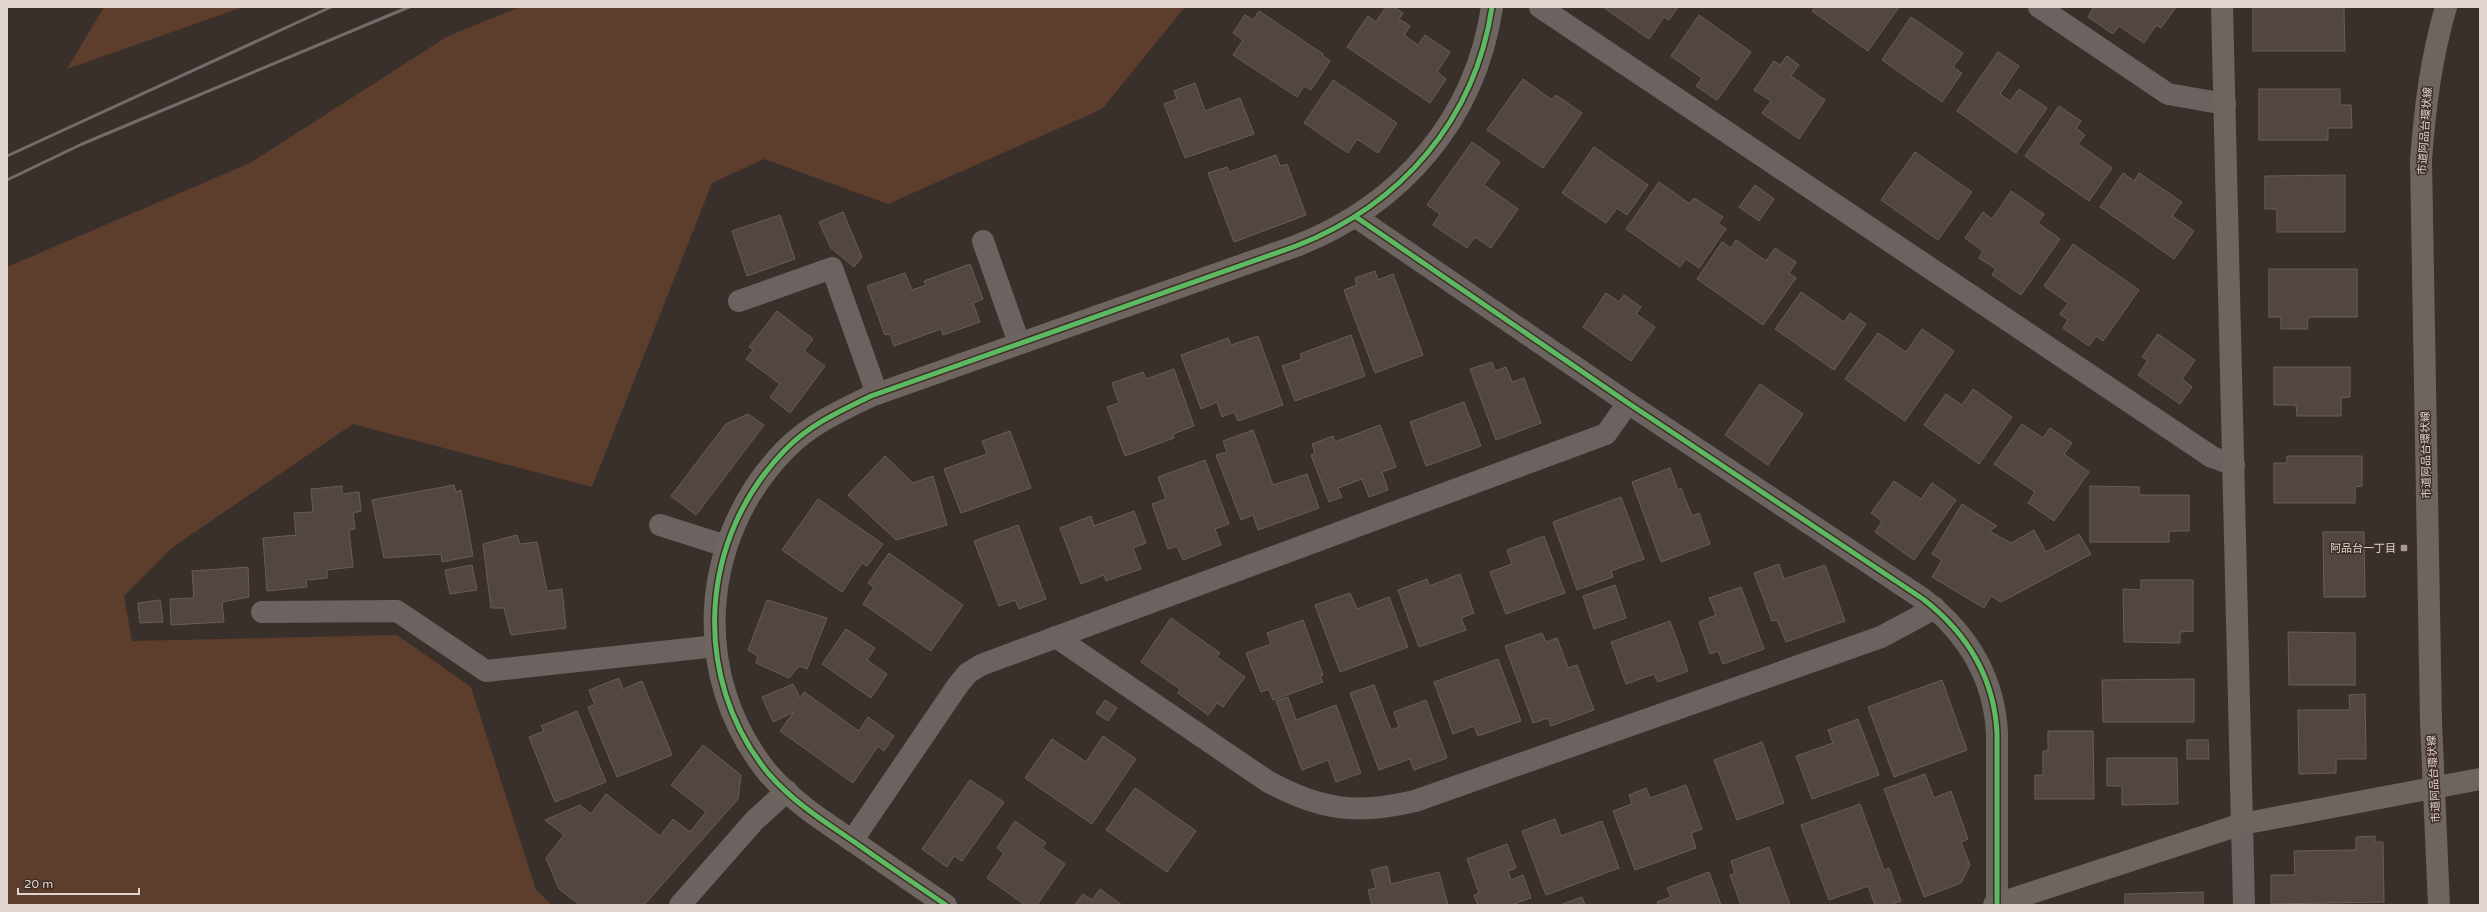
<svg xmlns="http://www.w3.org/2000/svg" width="2487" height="912" font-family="'Varela Round','Noto Sans JP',sans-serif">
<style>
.green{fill:#5d3d2c}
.building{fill:#534640;stroke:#665e5b}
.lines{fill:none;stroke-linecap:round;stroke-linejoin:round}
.street{stroke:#6a635f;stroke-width:22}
.secondary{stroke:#6f6560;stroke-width:22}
.rail{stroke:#746c69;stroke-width:3}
.cycleway-casing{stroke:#3f2e26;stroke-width:8}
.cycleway{stroke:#5cba63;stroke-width:5}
.poi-dot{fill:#a59b96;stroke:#3f2e26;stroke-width:1.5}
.labels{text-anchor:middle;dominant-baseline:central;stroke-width:3;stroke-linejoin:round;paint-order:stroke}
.street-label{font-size:11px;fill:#dfd4cf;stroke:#3f2e26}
.poi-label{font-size:11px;fill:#dfd4cf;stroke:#3f2e26;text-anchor:end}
</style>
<rect width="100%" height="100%" fill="#39302c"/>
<!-- green -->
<g class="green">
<path d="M 104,7 L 243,7 L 67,69 Z"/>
<path d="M 520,7 L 1185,7 L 1102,109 L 888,204 L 764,159 L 712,183 L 592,487 L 353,424 L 173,547 L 124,596 L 132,641 L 397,635 L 471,687 L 536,890 L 552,905 L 7,905 L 7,267 L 250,163 L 448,36 Z"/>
</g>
<!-- building -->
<g class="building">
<path d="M 1386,7 L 1394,7 L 1403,13 L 1399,19 L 1410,26 L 1404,35 L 1418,45 L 1425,35 L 1450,52 L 1437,72 L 1446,79 L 1430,103 L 1347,47 L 1368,16 L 1376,22 Z"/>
<path d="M 1603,7 L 1678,7 L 1669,20 L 1664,17 L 1649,39 Z"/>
<path d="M 1815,7 L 1899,7 L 1868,51 L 1812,11 Z"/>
<path d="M 2094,7 L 2176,7 L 2161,28 L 2156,25 L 2144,43 L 2119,26 L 2113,34 L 2088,17 Z"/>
<path d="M 2253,7 L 2344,7 L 2345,51 L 2253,51 Z"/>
<path d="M 1259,11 L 1323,54 L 1322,55 L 1330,61 L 1311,90 L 1304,86 L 1297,97 L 1233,55 L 1243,40 L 1233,33 L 1245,15 L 1253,20 Z"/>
<path d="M 1699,15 L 1751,52 L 1717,100 L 1696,86 L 1702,78 L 1671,56 Z"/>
<path d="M 1911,17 L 1963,53 L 1953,67 L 1962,73 L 1942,102 L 1882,60 Z"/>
<path d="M 1998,52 L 2019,66 L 2000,94 L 2010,101 L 2019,89 L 2047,108 L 2016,153 L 1957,111 Z"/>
<path d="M 1787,56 L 1799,65 L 1791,76 L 1825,100 L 1799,139 L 1762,113 L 1771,101 L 1754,90 L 1774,61 L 1780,65 Z"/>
<path d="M 1523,79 L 1552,100 L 1556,95 L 1582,113 L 1543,168 L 1487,130 Z"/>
<path d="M 1333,80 L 1397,123 L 1378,153 L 1357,139 L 1348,153 L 1304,123 Z"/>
<path d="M 1195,83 L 1205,111 L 1240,98 L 1254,134 L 1185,158 L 1164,104 L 1177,99 L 1174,91 Z"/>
<path d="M 2259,89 L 2340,89 L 2340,105 L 2351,105 L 2352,128 L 2328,128 L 2328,140 L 2259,140 Z"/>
<path d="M 2059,106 L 2081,121 L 2076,128 L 2085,135 L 2078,144 L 2112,168 L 2089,201 L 2025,156 Z"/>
<path d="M 1472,142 L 1500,162 L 1484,185 L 1518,209 L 1491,248 L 1475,237 L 1467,248 L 1433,225 L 1440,214 L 1427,205 Z"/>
<path d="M 1594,147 L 1648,185 L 1627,215 L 1617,208 L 1606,223 L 1562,193 Z"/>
<path d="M 1915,152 L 1972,192 L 1938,240 L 1881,200 Z"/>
<path d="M 1276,155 L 1280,166 L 1287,164 L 1306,215 L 1234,242 L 1208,173 L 1227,167 L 1229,172 Z"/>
<path d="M 2123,173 L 2134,181 L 2139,173 L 2182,202 L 2172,216 L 2194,231 L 2174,259 L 2100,207 Z"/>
<path d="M 2345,175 L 2345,232 L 2277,232 L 2277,209 L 2265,209 L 2265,176 Z"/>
<path d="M 1659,182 L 1690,204 L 1694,198 L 1723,217 L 1718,223 L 1726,229 L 1699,268 L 1686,259 L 1680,267 L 1626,229 Z"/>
<path d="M 1755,185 L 1774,199 L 1759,221 L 1739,207 Z"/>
<path d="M 2011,191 L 2044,214 L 2038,223 L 2060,239 L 2021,295 L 1992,275 L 1996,269 L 1979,258 L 1983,251 L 1965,238 L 1983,212 L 1992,219 Z"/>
<path d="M 843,212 L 862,257 L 854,267 L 831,248 L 819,222 Z"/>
<path d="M 780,215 L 795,259 L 747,276 L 732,231 Z"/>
<path d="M 1736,240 L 1766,261 L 1775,248 L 1796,262 L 1789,273 L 1796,278 L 1763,325 L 1697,279 L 1722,242 L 1731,248 Z"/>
<path d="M 2073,244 L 2139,290 L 2103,341 L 2096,336 L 2089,346 L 2063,328 L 2068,320 L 2060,314 L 2068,303 L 2044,286 Z"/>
<path d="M 970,264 L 983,299 L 973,303 L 980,322 L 943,335 L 941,329 L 894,346 L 890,334 L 885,335 L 867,286 L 905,273 L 912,290 L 926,285 L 924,281 Z"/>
<path d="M 2269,269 L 2357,269 L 2357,317 L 2308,317 L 2307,329 L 2281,329 L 2281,317 L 2269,317 Z"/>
<path d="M 1375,271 L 1378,280 L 1393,274 L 1423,355 L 1375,373 L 1344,290 L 1357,285 L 1355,278 Z"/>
<path d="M 1801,292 L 1844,322 L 1850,313 L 1866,324 L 1834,370 L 1775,329 Z"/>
<path d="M 1606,293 L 1619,302 L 1624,295 L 1641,307 L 1636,314 L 1655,327 L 1631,361 L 1583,327 Z"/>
<path d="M 777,311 L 813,339 L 804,351 L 825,366 L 790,413 L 770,397 L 780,384 L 746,359 L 753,350 L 749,347 Z"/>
<path d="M 1922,329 L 1954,351 L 1905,421 L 1845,379 L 1878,333 L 1906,352 Z"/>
<path d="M 2158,334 L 2195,360 L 2182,379 L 2192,387 L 2180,404 L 2138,375 L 2148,360 L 2142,357 Z"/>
<path d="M 1351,335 L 1365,376 L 1295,401 L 1282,366 L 1302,359 L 1300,354 Z"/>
<path d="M 1258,336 L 1283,405 L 1238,421 L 1234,412 L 1222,417 L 1217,402 L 1201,409 L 1181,355 L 1228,338 L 1231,345 Z"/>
<path d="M 1492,362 L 1495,371 L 1506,367 L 1512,382 L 1524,378 L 1541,423 L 1496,440 L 1470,369 Z"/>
<path d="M 2274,367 L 2350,367 L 2350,397 L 2341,398 L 2341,416 L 2297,416 L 2296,405 L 2274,405 Z"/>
<path d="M 1174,369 L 1194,426 L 1173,434 L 1174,438 L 1125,456 L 1107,407 L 1119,403 L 1112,383 L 1143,372 L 1146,379 Z"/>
<path d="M 1760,384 L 1803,414 L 1768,465 L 1725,435 Z"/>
<path d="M 1973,389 L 2012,417 L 1979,464 L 1924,425 L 1946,394 L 1962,405 Z"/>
<path d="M 1464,402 L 1481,446 L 1426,466 L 1410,422 Z"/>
<path d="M 748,414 L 764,425 L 696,515 L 671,496 L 726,424 Z"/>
<path d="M 2022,424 L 2043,438 L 2050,428 L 2072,443 L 2064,454 L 2089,472 L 2054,521 L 2028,503 L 2035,492 L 1994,464 Z"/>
<path d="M 1380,425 L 1396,467 L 1382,472 L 1388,490 L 1369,497 L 1362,479 L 1338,488 L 1342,497 L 1329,502 L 1311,455 L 1315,453 L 1312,444 L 1333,436 L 1335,442 Z"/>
<path d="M 1253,430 L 1273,485 L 1307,474 L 1319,508 L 1258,530 L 1253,515 L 1241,520 L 1216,455 L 1227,452 L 1223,441 Z"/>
<path d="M 1010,431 L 1031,488 L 961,513 L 944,469 L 987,454 L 982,441 Z"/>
<path d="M 885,456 L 913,483 L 933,476 L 947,525 L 896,540 L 848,495 Z"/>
<path d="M 2287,456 L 2362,456 L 2362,486 L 2355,487 L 2355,503 L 2274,503 L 2274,463 L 2287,463 Z"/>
<path d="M 1205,460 L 1229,524 L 1215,529 L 1221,545 L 1183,560 L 1177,546 L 1168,549 L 1152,504 L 1166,499 L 1158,477 Z"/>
<path d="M 1670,468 L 1678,490 L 1681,488 L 1692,516 L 1699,513 L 1710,544 L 1661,562 L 1632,482 Z"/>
<path d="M 1894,481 L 1921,499 L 1932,483 L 1956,500 L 1914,560 L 1875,532 L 1882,521 L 1871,513 Z"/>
<path d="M 454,485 L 456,492 L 461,490 L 473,556 L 442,562 L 441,554 L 384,558 L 372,500 Z"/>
<path d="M 342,486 L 342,494 L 359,492 L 361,511 L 353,513 L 355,529 L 349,530 L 353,567 L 327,570 L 327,578 L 306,580 L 307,587 L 267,591 L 263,538 L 296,535 L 294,513 L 313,512 L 311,489 Z"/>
<path d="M 2090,486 L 2139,487 L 2139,495 L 2189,495 L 2189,531 L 2169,531 L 2169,542 L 2090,542 Z"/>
<path d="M 1621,497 L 1644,559 L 1611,571 L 1613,577 L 1577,590 L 1553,522 Z"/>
<path d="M 818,499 L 883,544 L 867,566 L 862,563 L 842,592 L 782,550 Z"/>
<path d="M 1962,504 L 1997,526 L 1989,531 L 2011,543 L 2034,530 L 2046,552 L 2079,534 L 2091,554 L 2001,602 L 1991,596 L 1984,608 L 1932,577 L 1942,560 L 1932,554 Z"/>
<path d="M 1134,511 L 1146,543 L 1133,548 L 1141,569 L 1106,581 L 1104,575 L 1081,584 L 1060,528 L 1091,516 L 1094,526 Z"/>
<path d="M 1018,525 L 1046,599 L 1019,609 L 1015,600 L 999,606 L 974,541 Z"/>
<path d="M 2323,532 L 2364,532 L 2365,597 L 2324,597 Z"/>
<path d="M 517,535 L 520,544 L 537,542 L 547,591 L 562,589 L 566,628 L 511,635 L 504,608 L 491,608 L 483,544 Z"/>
<path d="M 1544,536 L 1565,593 L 1506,614 L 1490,572 L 1512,564 L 1507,550 Z"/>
<path d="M 889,553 L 963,605 L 931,651 L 863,604 L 874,587 L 868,583 Z"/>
<path d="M 1779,564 L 1784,579 L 1825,565 L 1845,621 L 1786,642 L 1777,620 L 1772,621 L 1754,573 Z"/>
<path d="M 472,565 L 477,590 L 450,594 L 445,570 Z"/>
<path d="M 248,567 L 249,597 L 222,602 L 224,622 L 171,625 L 170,599 L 194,598 L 192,571 Z"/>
<path d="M 1460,574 L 1474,613 L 1461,618 L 1466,630 L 1419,647 L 1398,590 L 1427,579 L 1429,586 Z"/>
<path d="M 2141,580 L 2193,580 L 2193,631 L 2180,632 L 2180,643 L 2124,642 L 2123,589 L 2141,590 Z"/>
<path d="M 1615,585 L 1626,618 L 1594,629 L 1583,596 Z"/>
<path d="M 1741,587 L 1764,649 L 1723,664 L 1718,651 L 1710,654 L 1699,622 L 1716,615 L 1709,598 Z"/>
<path d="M 1350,593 L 1357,609 L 1389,597 L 1408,647 L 1340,672 L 1315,605 Z"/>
<path d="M 160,600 L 163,622 L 140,623 L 138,603 Z"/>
<path d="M 767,600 L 827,618 L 807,669 L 799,666 L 789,678 L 756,663 L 758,656 L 748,650 Z"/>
<path d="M 1171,618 L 1220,653 L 1217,657 L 1245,677 L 1223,707 L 1217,703 L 1208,715 L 1178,693 L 1180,689 L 1141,662 Z"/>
<path d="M 1303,620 L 1323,675 L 1320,676 L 1323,682 L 1273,700 L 1269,689 L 1261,692 L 1246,653 L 1271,644 L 1267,633 Z"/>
<path d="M 1670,621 L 1688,671 L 1658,682 L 1654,674 L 1626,684 L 1611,642 Z"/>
<path d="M 846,629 L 875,648 L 867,660 L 887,674 L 871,698 L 822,664 Z"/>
<path d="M 2288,632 L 2355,633 L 2355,685 L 2289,685 Z"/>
<path d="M 1542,633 L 1546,642 L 1557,638 L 1568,668 L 1577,665 L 1594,710 L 1551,726 L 1548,718 L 1533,723 L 1505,646 Z"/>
<path d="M 1498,659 L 1521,721 L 1478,736 L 1474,726 L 1453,734 L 1434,682 Z"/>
<path d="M 619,678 L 623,689 L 642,681 L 672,755 L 617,777 L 588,707 L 595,705 L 589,690 Z"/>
<path d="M 2194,679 L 2194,722 L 2103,722 L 2102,680 Z"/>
<path d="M 1942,680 L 1967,750 L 1894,777 L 1868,707 Z"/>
<path d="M 793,684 L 800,698 L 804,692 L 859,731 L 868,717 L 894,736 L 884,751 L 878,746 L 853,783 L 780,731 L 794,712 L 773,722 L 762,697 Z"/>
<path d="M 1374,685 L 1391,730 L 1399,727 L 1394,712 L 1426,700 L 1447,758 L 1414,770 L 1410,759 L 1379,770 L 1350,693 Z"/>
<path d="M 2365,694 L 2366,759 L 2336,759 L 2336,773 L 2299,774 L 2298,710 L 2350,710 L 2349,695 Z"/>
<path d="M 1288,697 L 1296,720 L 1336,705 L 1361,773 L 1336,782 L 1328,760 L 1302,770 L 1276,701 Z"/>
<path d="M 1105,700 L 1117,708 L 1108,721 L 1096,713 Z"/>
<path d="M 577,711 L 606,782 L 555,802 L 529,737 L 544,731 L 541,726 Z"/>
<path d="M 1858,719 L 1879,775 L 1812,799 L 1796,756 L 1833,743 L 1828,730 Z"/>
<path d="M 2048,731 L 2093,731 L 2094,799 L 2035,799 L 2035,775 L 2043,775 L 2043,751 L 2048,751 Z"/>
<path d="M 1103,736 L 1136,759 L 1092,824 L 1025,778 L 1052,739 L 1086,762 Z"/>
<path d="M 2187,740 L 2208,740 L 2209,759 L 2187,759 Z"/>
<path d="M 1762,742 L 1784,803 L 1737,820 L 1714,760 Z"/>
<path d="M 703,745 L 741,775 L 738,799 L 644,905 L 580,905 L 559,889 L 546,858 L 564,835 L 545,820 L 580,805 L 591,814 L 606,794 L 660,836 L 673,819 L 690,832 L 706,812 L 671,785 Z"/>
<path d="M 2107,758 L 2177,758 L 2178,804 L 2122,805 L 2122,786 L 2107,786 Z"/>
<path d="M 1925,774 L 1934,798 L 1951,791 L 1968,839 L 1961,842 L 1970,865 L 1961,883 L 1924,897 L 1884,789 Z"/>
<path d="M 970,780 L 1004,802 L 962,861 L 954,856 L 947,867 L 922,849 Z"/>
<path d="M 1686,785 L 1702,829 L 1691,833 L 1696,848 L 1635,870 L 1613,811 L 1632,804 L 1629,795 L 1646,788 L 1650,798 Z"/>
<path d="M 1135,788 L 1196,831 L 1167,872 L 1106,830 Z"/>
<path d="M 1860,804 L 1884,870 L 1889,868 L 1901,901 L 1890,905 L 1875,905 L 1868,886 L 1829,900 L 1801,825 Z"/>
<path d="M 1555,819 L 1561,836 L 1602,821 L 1619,868 L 1546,895 L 1522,831 Z"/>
<path d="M 1015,821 L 1046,843 L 1042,848 L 1065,864 L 1037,905 L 1025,905 L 987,878 L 1004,853 L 997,848 Z"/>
<path d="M 2375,836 L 2375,842 L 2383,842 L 2384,902 L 2271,904 L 2271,875 L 2295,875 L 2294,851 L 2356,850 L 2356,837 Z"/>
<path d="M 1507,844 L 1516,868 L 1508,871 L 1511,880 L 1523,875 L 1531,898 L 1511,905 L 1478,905 L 1474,895 L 1479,893 L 1467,859 Z"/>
<path d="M 1769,847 L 1790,905 L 1741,905 L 1730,875 L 1735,873 L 1731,861 Z"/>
<path d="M 1387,866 L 1391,884 L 1439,872 L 1448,905 L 1372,905 L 1368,890 L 1376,888 L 1371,870 Z"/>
<path d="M 1709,872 L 1721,905 L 1658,905 L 1657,902 L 1671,897 L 1667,888 Z"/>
<path d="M 1100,889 L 1122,905 L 1075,905 L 1083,894 L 1092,900 Z"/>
<path d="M 2203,892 L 2203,905 L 2125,905 L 2125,894 Z"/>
<path d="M 1582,897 L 1585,905 L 1560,905 Z"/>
</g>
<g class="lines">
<!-- street -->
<g class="street">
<path d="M 1540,7 L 2212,457 L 2234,465"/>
<path d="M 2039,7 L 2168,94 L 2225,104"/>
<path d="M 1356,217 L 1628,403 L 1923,599 C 1967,633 1994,677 1997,733 L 1997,905"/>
<path d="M 983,241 L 1019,343"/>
<path d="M 739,301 L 832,268 L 877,394"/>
<path d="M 660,525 L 726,546"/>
<path d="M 262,612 L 397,611 L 486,671 L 716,646"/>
<path d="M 1056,637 L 1267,781 C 1320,810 1356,815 1415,801 L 1881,637 L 1935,608"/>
<path d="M 2242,824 L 2244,905"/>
<path d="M 852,841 L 958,685 L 968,673 L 981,665 L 1606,434 L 1628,403"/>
<path d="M 680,905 L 755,820 L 787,791"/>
</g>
<!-- secondary -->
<g class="secondary">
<path d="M 2222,7 L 2242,824"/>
<path d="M 946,905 C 915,884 884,863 853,841 C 823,821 792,801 768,773 C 690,677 699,538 785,450 C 809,425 840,411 871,396 L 1296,246 C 1401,205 1475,120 1492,7"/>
<path d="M 1994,905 L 2242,824 L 2480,779"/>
<path d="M 2439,905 L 2431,722 L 2421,160 C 2425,108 2431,58 2446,7"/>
</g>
<!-- rail -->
<g class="rail">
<path d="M 7,156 L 331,7"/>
<path d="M 7,180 L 82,144 L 409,7"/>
</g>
<defs>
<g id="cycleway">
<path d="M 1356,217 L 1628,403 L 1923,599 C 1967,633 1994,677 1997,733 L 1997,905"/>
<path d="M 946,905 C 915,884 884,863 853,841 C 823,821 792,801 768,773 C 690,677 699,538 785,450 C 809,425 840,411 871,396 L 1296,246 C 1401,205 1475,120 1492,7"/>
</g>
</defs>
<!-- cycleway casing -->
<use href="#cycleway" class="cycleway-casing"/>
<!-- cycleway -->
<use href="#cycleway" class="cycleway"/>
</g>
<!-- markers -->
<rect class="poi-dot" x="2400" y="544" width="8" height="8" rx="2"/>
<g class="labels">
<!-- street labels -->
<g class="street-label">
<text transform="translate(2425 131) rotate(-86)">市道阿品台環状線</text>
<text transform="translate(2426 455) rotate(-91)">市道阿品台環状線</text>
<text transform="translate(2434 779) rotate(-93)">市道阿品台環状線</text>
</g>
<!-- poi labels -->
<g class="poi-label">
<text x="2396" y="548">阿品台一丁目</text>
</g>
</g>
<!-- border -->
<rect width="2487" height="912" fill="none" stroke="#dfd4cf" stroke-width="16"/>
<!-- scale -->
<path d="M18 888v6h121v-6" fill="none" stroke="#dfd4cf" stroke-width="2"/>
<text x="24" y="888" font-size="12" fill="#dfd4cf" stroke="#3f2e26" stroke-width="3" paint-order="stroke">20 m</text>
</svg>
